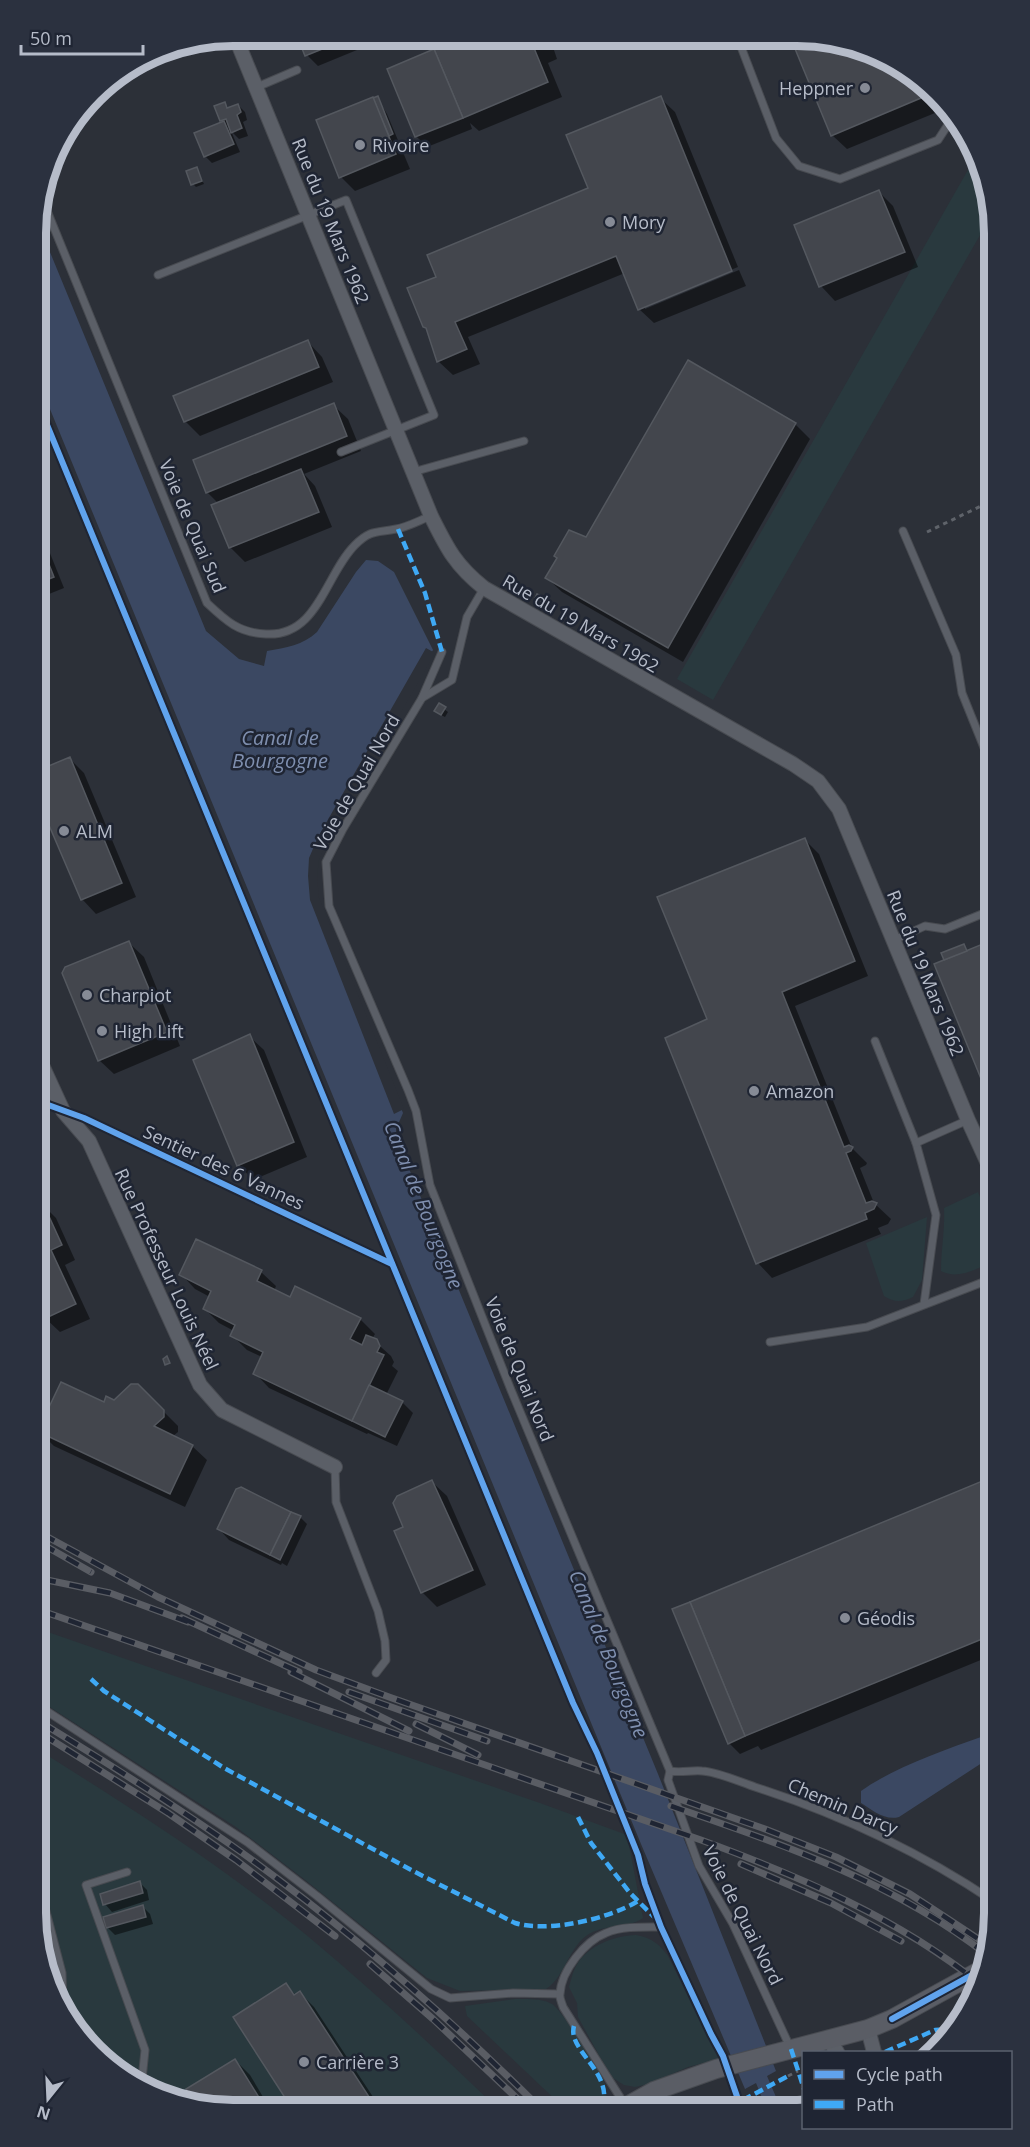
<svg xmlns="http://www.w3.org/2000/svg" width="1030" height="2147" font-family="'Open Sans',sans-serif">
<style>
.green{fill:#29393e}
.water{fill:#3b4862}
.pier{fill:#2c3038}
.shadow{fill:#0007}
.building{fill:#43464d;stroke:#54585f;stroke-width:1.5}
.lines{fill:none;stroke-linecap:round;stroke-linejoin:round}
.lane-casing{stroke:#484b51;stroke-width:9}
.street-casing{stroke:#484b51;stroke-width:16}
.secondary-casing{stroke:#484b51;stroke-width:20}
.path{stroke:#5f636a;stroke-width:3;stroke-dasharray:4.5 4.5;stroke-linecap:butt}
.lane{stroke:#5b5f67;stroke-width:7}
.street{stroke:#5b5f67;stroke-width:14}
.secondary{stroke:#5a5d65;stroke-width:18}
.rail-casing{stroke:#5a5d64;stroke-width:7}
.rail{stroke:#1f2533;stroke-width:4.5;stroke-dasharray:14;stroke-linecap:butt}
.quiet{stroke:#3fa9f5;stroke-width:4.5;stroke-dasharray:9 4.5;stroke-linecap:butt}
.cycleway-casing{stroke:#1f2533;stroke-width:10}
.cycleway{stroke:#60a3ed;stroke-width:6}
.poi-dot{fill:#868b96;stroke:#1f2533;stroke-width:2}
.labels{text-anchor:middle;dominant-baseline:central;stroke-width:5;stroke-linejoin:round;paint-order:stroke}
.poi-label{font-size:18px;fill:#b6bcc9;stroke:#1f2533;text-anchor:start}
.street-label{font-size:18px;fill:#b6bcc9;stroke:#1f2533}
.water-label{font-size:20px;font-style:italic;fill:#7f8faf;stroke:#1f2533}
.rim{fill:none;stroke:#b6bcc9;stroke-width:8}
</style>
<rect width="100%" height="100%" fill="#2c3038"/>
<!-- green -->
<g class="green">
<path d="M 976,156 L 987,182 L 987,223 L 713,700 L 677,679 Z"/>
<path d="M 978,1192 L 991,1225 L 991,1263 C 975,1269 958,1280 941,1271 C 941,1250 945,1230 944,1208 Z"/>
<path d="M 927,1217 L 922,1280 L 913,1297 C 902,1302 895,1303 884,1296 L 866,1243 Z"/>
<path d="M 42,1630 L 540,1803 L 627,1835 L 643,1918 C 627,1929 606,1924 589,1934 C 568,1947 566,1976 546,1989 L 460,1991 L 427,1978 L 304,1879 L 236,1827 L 42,1702 Z"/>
<path d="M 42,1752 C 134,1810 227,1869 310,1938 C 374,1992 435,2048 495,2106 L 196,2107 L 103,2062 L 69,2023 L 43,1965 Z"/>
<path d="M 636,1935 C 652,1938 659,1944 668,1956 L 719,2059 L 688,2067 L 649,2084 L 635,2087 L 624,2085 L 613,2078 L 600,2057 L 578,2017 L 577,2003 L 569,1987 C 571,1981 572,1974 575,1968 C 586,1946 613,1936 636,1935 Z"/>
<path d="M 515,1999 C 527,1999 541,1998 552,2004 C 563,2011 599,2069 604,2082 C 607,2090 607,2097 604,2105 L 562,2106 L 467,2016 L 465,2006 Z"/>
</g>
<!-- water -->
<g class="water">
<path d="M 38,223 L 206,631 L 239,659 L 264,666 L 267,651 C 286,648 303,645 317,632 L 356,572 L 366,560 L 378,561 L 394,572 L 433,650 L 324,840 C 311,873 314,885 324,919 L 403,1113 L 396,1129 L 396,1137 L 658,1774 L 776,2071 L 767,2076 L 779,2104 L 765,2105 L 756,2083 L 745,2089 L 641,1844 L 38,380 Z"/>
<path d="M 981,1737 L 991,1743 L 993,1751 L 991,1757 L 899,1817 C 885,1821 872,1810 861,1803 L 861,1791 C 893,1768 944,1750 981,1737 Z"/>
</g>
<!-- pier -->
<path class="pier" d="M 426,648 L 435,653 L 327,841 L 319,860 L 317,876 L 319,898 L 404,1109 L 394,1114 L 310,900 L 308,876 L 309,858 L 318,837 Z"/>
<!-- shadow -->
<g class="shadow">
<path d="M 286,36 L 351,37 L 357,50 L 318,66 L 307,55 L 303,46 L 298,49 Z"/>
<path d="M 431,37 L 550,38 L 557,59 L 548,63 L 562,97 L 479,131 L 470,123 L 472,129 L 427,147 L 416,136 L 389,70 L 436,50 Z"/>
<path d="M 793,39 L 834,40 L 923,83 L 935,113 L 847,149 L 832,135 Z"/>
<path d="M 377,98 L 387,114 L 410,169 L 355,191 L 341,177 Z"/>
<path d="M 660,98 L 675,112 L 738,267 L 645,305 L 645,309 L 739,270 L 746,286 L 654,323 L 639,309 L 625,273 L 468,337 L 480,364 L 453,375 L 438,361 L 438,277 L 590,189 Z"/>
<path d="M 224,104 L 229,108 L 238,105 L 245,112 L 247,120 L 243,122 L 248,136 L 239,139 L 231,131 L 240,152 L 212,163 L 205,156 L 224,122 L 222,120 Z"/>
<path d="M 196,168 L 204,184 L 196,187 L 193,184 Z"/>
<path d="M 879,192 L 893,206 L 918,267 L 835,301 L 821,286 Z"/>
<path d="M 308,342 L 322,357 L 333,382 L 200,436 L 186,422 L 175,396 Z"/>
<path d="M 333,405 L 348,419 L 361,451 L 304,474 L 315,486 L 332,527 L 245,562 L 230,547 L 219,504 L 207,492 Z"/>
<path d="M 795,424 L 810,439 L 683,662 L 562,592 L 547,578 L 587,539 Z"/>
<path d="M 39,526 L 64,588 L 39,598 Z"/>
<path d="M 439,705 L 448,712 L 445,717 L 439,714 Z"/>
<path d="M 69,758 L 84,773 L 136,897 L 96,914 L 82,899 L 51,826 L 39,831 L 39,771 Z"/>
<path d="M 805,840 L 819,854 L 868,976 L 795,1006 L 852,1148 L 867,1163 L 866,1165 L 860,1168 L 874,1203 L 891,1219 L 888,1224 L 878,1228 L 881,1234 L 772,1278 L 758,1263 L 709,1020 Z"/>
<path d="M 129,943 L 144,957 L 180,1046 L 114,1074 L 99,1060 Z"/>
<path d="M 249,1036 L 264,1050 L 307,1157 L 253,1180 L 239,1165 Z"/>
<path d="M 41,1203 L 56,1218 L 75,1260 L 65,1265 L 90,1319 L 60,1332 L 45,1318 L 41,1309 Z"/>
<path d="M 197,1241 L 261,1272 L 276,1286 L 274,1291 L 290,1299 L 360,1319 L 375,1334 L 372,1339 L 391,1356 L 394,1362 L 392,1366 L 398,1371 L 386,1395 L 402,1402 L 413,1413 L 397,1446 L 368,1433 L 367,1434 L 269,1388 L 255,1373 L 262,1357 L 247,1350 L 232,1335 L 234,1331 L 219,1323 L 205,1309 L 210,1297 L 195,1289 L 181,1274 Z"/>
<path d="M 137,1385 L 178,1426 L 178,1432 L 173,1436 L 192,1446 L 207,1460 L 185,1507 L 54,1446 L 41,1433 L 105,1404 L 115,1402 Z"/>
<path d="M 992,1479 L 993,1655 L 761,1750 L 758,1746 L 740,1754 L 729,1743 Z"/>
<path d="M 432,1482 L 447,1496 L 486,1585 L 437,1607 L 422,1592 L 405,1528 Z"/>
<path d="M 300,1517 L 307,1524 L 287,1566 L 282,1563 L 281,1565 L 229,1540 L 219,1529 Z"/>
<path d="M 140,1883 L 147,1890 L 149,1900 L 112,1912 L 105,1904 Z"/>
<path d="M 143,1907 L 150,1914 L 153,1924 L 115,1935 L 108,1928 L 105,1918 Z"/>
<path d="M 285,1985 L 296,1995 L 300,1993 L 314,2007 L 379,2106 L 293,2107 Z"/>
<path d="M 235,2060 L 250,2075 L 269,2107 L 199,2107 L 188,2089 Z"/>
</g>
<!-- building -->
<g class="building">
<path d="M 297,36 L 346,37 L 347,39 L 305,56 Z"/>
<path d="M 429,37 L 540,38 L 543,44 L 534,48 L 548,82 L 463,118 Z"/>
<path d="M 540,38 L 549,38 L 551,41 L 543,44 Z"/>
<path d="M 791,39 L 834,40 L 913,79 L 921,98 L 831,136 Z"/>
<path d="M 434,49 L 463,118 L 415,137 L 387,69 Z"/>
<path d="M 378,96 L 393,134 L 389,136 L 373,98 Z"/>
<path d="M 661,96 L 732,271 L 638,310 L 616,256 L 455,322 L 467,349 L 437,362 L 426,328 L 423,327 L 407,288 L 436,277 L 427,255 L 588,188 L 566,135 Z"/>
<path d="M 373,97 L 396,154 L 339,178 L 316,120 Z"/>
<path d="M 225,102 L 227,108 L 238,104 L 241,112 L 237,115 L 242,128 L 231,133 L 226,119 L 220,121 L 214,106 Z"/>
<path d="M 224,121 L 234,144 L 204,157 L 194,133 Z"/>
<path d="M 197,167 L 202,181 L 191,185 L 186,171 Z"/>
<path d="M 879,190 L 905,252 L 819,287 L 794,225 Z"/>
<path d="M 308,340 L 319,367 L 184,422 L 173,396 Z"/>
<path d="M 688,360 L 796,423 L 668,648 L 545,578 L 557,558 L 554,556 L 569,530 L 586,537 Z"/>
<path d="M 334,403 L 347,436 L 206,493 L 193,460 Z"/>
<path d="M 301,469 L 319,512 L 229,548 L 211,505 Z"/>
<path d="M 39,539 L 54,577 L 39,583 Z"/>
<path d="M 537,594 L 546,598 L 543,603 L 535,598 Z"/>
<path d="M 439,703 L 446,707 L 441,715 L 434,711 Z"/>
<path d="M 70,757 L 122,883 L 81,900 L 42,809 L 39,810 L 39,770 Z"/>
<path d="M 805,838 L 855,961 L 782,992 L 844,1147 L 849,1145 L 853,1147 L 851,1151 L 846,1153 L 866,1203 L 872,1201 L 877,1203 L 874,1209 L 865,1213 L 867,1219 L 756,1264 L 665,1038 L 707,1019 L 657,897 Z"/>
<path d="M 129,941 L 167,1032 L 98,1061 L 62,973 L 65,967 Z"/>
<path d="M 990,941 L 991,1103 L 934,964 Z"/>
<path d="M 964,944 L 967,951 L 944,960 L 941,953 Z"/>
<path d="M 250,1034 L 294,1142 L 237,1166 L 193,1060 Z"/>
<path d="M 42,1201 L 62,1245 L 51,1250 L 76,1304 L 44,1319 L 41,1312 Z"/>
<path d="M 196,1239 L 262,1270 L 257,1281 L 290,1297 L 295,1286 L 361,1318 L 350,1339 L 362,1345 L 366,1335 L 377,1339 L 380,1346 L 377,1352 L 384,1355 L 352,1421 L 253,1374 L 263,1352 L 230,1336 L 235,1325 L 203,1309 L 211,1291 L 179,1275 Z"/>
<path d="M 167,1356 L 170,1363 L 165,1365 L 163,1359 Z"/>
<path d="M 61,1382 L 104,1402 L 106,1396 L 114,1400 L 131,1384 L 138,1384 L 164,1410 L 164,1417 L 154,1426 L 193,1445 L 170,1494 L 41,1433 L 41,1424 Z"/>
<path d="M 369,1385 L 403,1401 L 385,1437 L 352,1421 Z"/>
<path d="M 992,1477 L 992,1635 L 745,1736 L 690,1602 Z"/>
<path d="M 432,1480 L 473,1570 L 421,1593 L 394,1531 L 403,1527 L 393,1503 L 397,1496 Z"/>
<path d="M 241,1487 L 291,1512 L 270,1555 L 217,1529 L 236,1489 Z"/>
<path d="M 291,1512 L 301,1516 L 280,1560 L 270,1555 Z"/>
<path d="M 690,1602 L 745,1736 L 728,1744 L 672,1609 Z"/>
<path d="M 140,1881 L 143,1893 L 103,1905 L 100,1894 Z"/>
<path d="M 143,1905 L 146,1917 L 106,1928 L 103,1917 Z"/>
<path d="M 286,1983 L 294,1995 L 300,1991 L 375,2106 L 291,2107 L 233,2017 Z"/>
<path d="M 235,2059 L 265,2107 L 197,2107 L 186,2089 Z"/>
</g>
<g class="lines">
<defs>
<g id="lane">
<path d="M 738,39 L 776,138 L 799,166 L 840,179 L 938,140 L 953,117"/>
<path d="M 257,87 L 297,70"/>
<path d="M 41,196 L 207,603 C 226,621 239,633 266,634 C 318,637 325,575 355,545 C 371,529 377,533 396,529 C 408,527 420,520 431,516"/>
<path d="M 158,275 L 346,200 L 434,415 L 341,452"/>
<path d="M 413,472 L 524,441"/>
<path d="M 903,531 L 956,655 L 962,693 L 989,760"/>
<path d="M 484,588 L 467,617 L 452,680 L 422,698 L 343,829 L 326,862 L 329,906 L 408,1090 L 416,1111 L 430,1185 L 511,1390 L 670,1771 L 668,1780 L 699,1866 L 733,1924 L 790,2047"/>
<path d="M 422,698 L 442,652"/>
<path d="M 894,940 L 925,926 L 945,929 L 982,914"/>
<path d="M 875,1041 L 916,1143 L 936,1215 L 924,1304"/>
<path d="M 916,1143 L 968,1120"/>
<path d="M 770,1342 L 867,1327 L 991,1279"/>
<path d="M 335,1467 L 336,1502 L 378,1611 L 385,1641 L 386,1660 L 376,1673"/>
<path d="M 42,1708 L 247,1842 L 317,1896 L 431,1989 L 450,1998 L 513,1993 L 559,1994"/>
<path d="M 670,1771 C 681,1773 692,1770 702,1771 C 718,1772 740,1782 755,1787 C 839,1814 920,1852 993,1901"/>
<path d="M 127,1872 L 86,1885 L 145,2050 L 142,2079"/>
<path d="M 43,1900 L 62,1973 L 63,2010"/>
<path d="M 118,2069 L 142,2079 L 143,2081"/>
<path d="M 625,2105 L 563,2007 C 562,2003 559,1998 560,1994 C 561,1971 585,1941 606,1933 C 622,1926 644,1927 661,1927"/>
</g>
<g id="street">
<path d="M 235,36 L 431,516 C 447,548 455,565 484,588 L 793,764 L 818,781 L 839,809 L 968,1120 L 991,1170"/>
<path d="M 40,1061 L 63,1111 L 89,1141 L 200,1385 L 222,1410 L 335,1467"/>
<path d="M 868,2029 L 874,2052"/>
<path d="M 829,2040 L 837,2052"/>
</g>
<path id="secondary" d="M 629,2105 L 654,2091 L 716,2069 L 868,2029 L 892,2019 L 983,1969"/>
</defs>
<!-- lane casing -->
<use href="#lane" class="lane-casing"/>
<!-- street casing -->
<use href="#street" class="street-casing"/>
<!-- secondary casing -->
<use href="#secondary" class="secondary-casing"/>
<!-- path -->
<g class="path">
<path d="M 927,532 L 981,506 L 988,506"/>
<path d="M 788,2076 L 798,2071"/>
<path d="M 740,2102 L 743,2100"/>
</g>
<!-- lane -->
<use href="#lane" class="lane"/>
<!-- street -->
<use href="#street" class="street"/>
<!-- secondary -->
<use href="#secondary" class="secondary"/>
<defs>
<g id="rail">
<path d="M 42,1534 L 158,1597 L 316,1670 L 389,1697 L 765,1829 L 836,1857 L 910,1894 L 989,1946"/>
<path d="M 42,1544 L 91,1572"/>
<path d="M 42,1579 L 110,1593 L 188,1622"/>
<path d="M 42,1611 L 701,1840 C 799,1876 898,1918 980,1984"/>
<path d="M 182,1618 L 299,1672"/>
<path d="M 291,1672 L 409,1731"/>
<path d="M 349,1692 L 487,1741"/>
<path d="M 42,1723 C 109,1764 176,1806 241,1852 C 347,1928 445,2014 538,2106"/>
<path d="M 416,1724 L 478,1755"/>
<path d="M 42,1734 L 168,1813 L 236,1860 L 335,1936"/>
<path d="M 671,1806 C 781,1844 894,1882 987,1955"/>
<path d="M 741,1864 L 831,1903 L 901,1941"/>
<path d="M 370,1964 L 433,2019 L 525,2106"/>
</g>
</defs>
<!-- rail casing -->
<use href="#rail" class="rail-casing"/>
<!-- rail -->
<use href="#rail" class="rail"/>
<!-- quiet -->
<g class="quiet">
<path d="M 398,529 L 425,593 L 442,652"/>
<path d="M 91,1679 L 104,1691 L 224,1768 L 415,1872 L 515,1923 C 547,1933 609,1919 638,1901"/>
<path d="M 578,1817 L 591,1843 L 630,1893 L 654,1917"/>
<path d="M 574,2026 C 567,2050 612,2071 603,2105"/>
<path d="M 791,2049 L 804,2089"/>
<path d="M 885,2052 L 935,2030 L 955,2029"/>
<path d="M 743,2100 L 788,2076"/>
</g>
<defs>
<g id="cycleway">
<path d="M 38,403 L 573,1703 L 597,1753 L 638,1855 L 645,1884 L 661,1927 L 711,2034 L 723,2056 L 740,2105"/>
<path d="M 40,1102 L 84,1118 L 392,1264"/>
<path d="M 892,2019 L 983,1969"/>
</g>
</defs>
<!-- cycleway casing -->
<use href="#cycleway" class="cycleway-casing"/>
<!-- cycleway -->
<use href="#cycleway" class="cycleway"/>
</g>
<!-- markers -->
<g class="poi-dot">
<circle cx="865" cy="88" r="6"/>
<circle cx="360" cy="145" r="6"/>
<circle cx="610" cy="222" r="6"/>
<circle cx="64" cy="831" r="6"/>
<circle cx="87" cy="995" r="6"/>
<circle cx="102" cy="1031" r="6"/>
<circle cx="754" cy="1091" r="6"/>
<circle cx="845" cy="1618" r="6"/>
<circle cx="304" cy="2062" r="6"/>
</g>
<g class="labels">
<!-- poi labels -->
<g class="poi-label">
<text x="853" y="88" text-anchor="end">Heppner</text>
<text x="372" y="145">Rivoire</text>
<text x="622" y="222">Mory</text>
<text x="76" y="831">ALM</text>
<text x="99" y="995">Charpiot</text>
<text x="114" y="1031">High Lift</text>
<text x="766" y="1091">Amazon</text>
<text x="857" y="1618">Géodis</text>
<text x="316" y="2062">Carrière 3</text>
</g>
<!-- street labels -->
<g class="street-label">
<text transform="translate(331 221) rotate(68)">Rue du 19 Mars 1962</text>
<text transform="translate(193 526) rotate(67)">Voie de Quai Sud</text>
<text transform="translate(581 623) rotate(30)">Rue du 19 Mars 1962</text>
<text transform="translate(356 782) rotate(-60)">Voie de Quai Nord</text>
<text transform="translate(926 973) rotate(68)">Rue du 19 Mars 1962</text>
<text transform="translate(224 1167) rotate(25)">Sentier des 6 Vannes</text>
<text transform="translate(167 1269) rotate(65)">Rue Professeur Louis Néel</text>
<text transform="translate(520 1369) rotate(68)">Voie de Quai Nord</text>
<text transform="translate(843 1806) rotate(23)">Chemin Darcy</text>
<text transform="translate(743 1915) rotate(63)">Voie de Quai Nord</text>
</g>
<!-- water labels -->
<g class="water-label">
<text x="280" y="737">Canal de<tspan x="280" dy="23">Bourgogne</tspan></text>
<text transform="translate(424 1205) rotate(68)">Canal de Bourgogne</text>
<text transform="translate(609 1654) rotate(68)">Canal de Bourgogne</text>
</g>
</g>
<!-- crop -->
<path d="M0 0H1030V2147H0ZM233 46H797A187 187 0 0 1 984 233V1913A187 187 0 0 1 797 2100H233A187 187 0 0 1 46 1913V233A187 187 0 0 1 233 46Z" fill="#2b313f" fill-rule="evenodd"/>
<path class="rim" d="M233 46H797A187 187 0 0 1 984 233V1913A187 187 0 0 1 797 2100H233A187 187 0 0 1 46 1913V233A187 187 0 0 1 233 46Z"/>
<!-- legend -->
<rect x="802" y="2051" width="210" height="78" fill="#1f2533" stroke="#5b616f" stroke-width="1.5"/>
<rect x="814" y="2070" width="30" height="9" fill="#60a3ed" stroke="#5b616f" stroke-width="1.5"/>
<text x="856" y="2081" font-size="18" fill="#b6bcc9">Cycle path</text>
<rect x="814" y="2100" width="30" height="9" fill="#3fa9f5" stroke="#5b616f" stroke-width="1.5"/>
<text x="856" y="2111" font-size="18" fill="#b6bcc9">Path</text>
<!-- north arrow -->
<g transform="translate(48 2099) rotate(198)" stroke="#1f2533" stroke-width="4.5" paint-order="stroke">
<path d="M0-4.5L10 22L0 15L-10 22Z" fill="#b6bcc9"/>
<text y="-9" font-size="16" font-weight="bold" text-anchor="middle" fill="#b6bcc9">N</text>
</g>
<!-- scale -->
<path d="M21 45v9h122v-9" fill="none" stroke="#b6bcc9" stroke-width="3"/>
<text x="30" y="45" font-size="18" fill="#b6bcc9" stroke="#1f2533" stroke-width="4.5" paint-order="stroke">50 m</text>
</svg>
